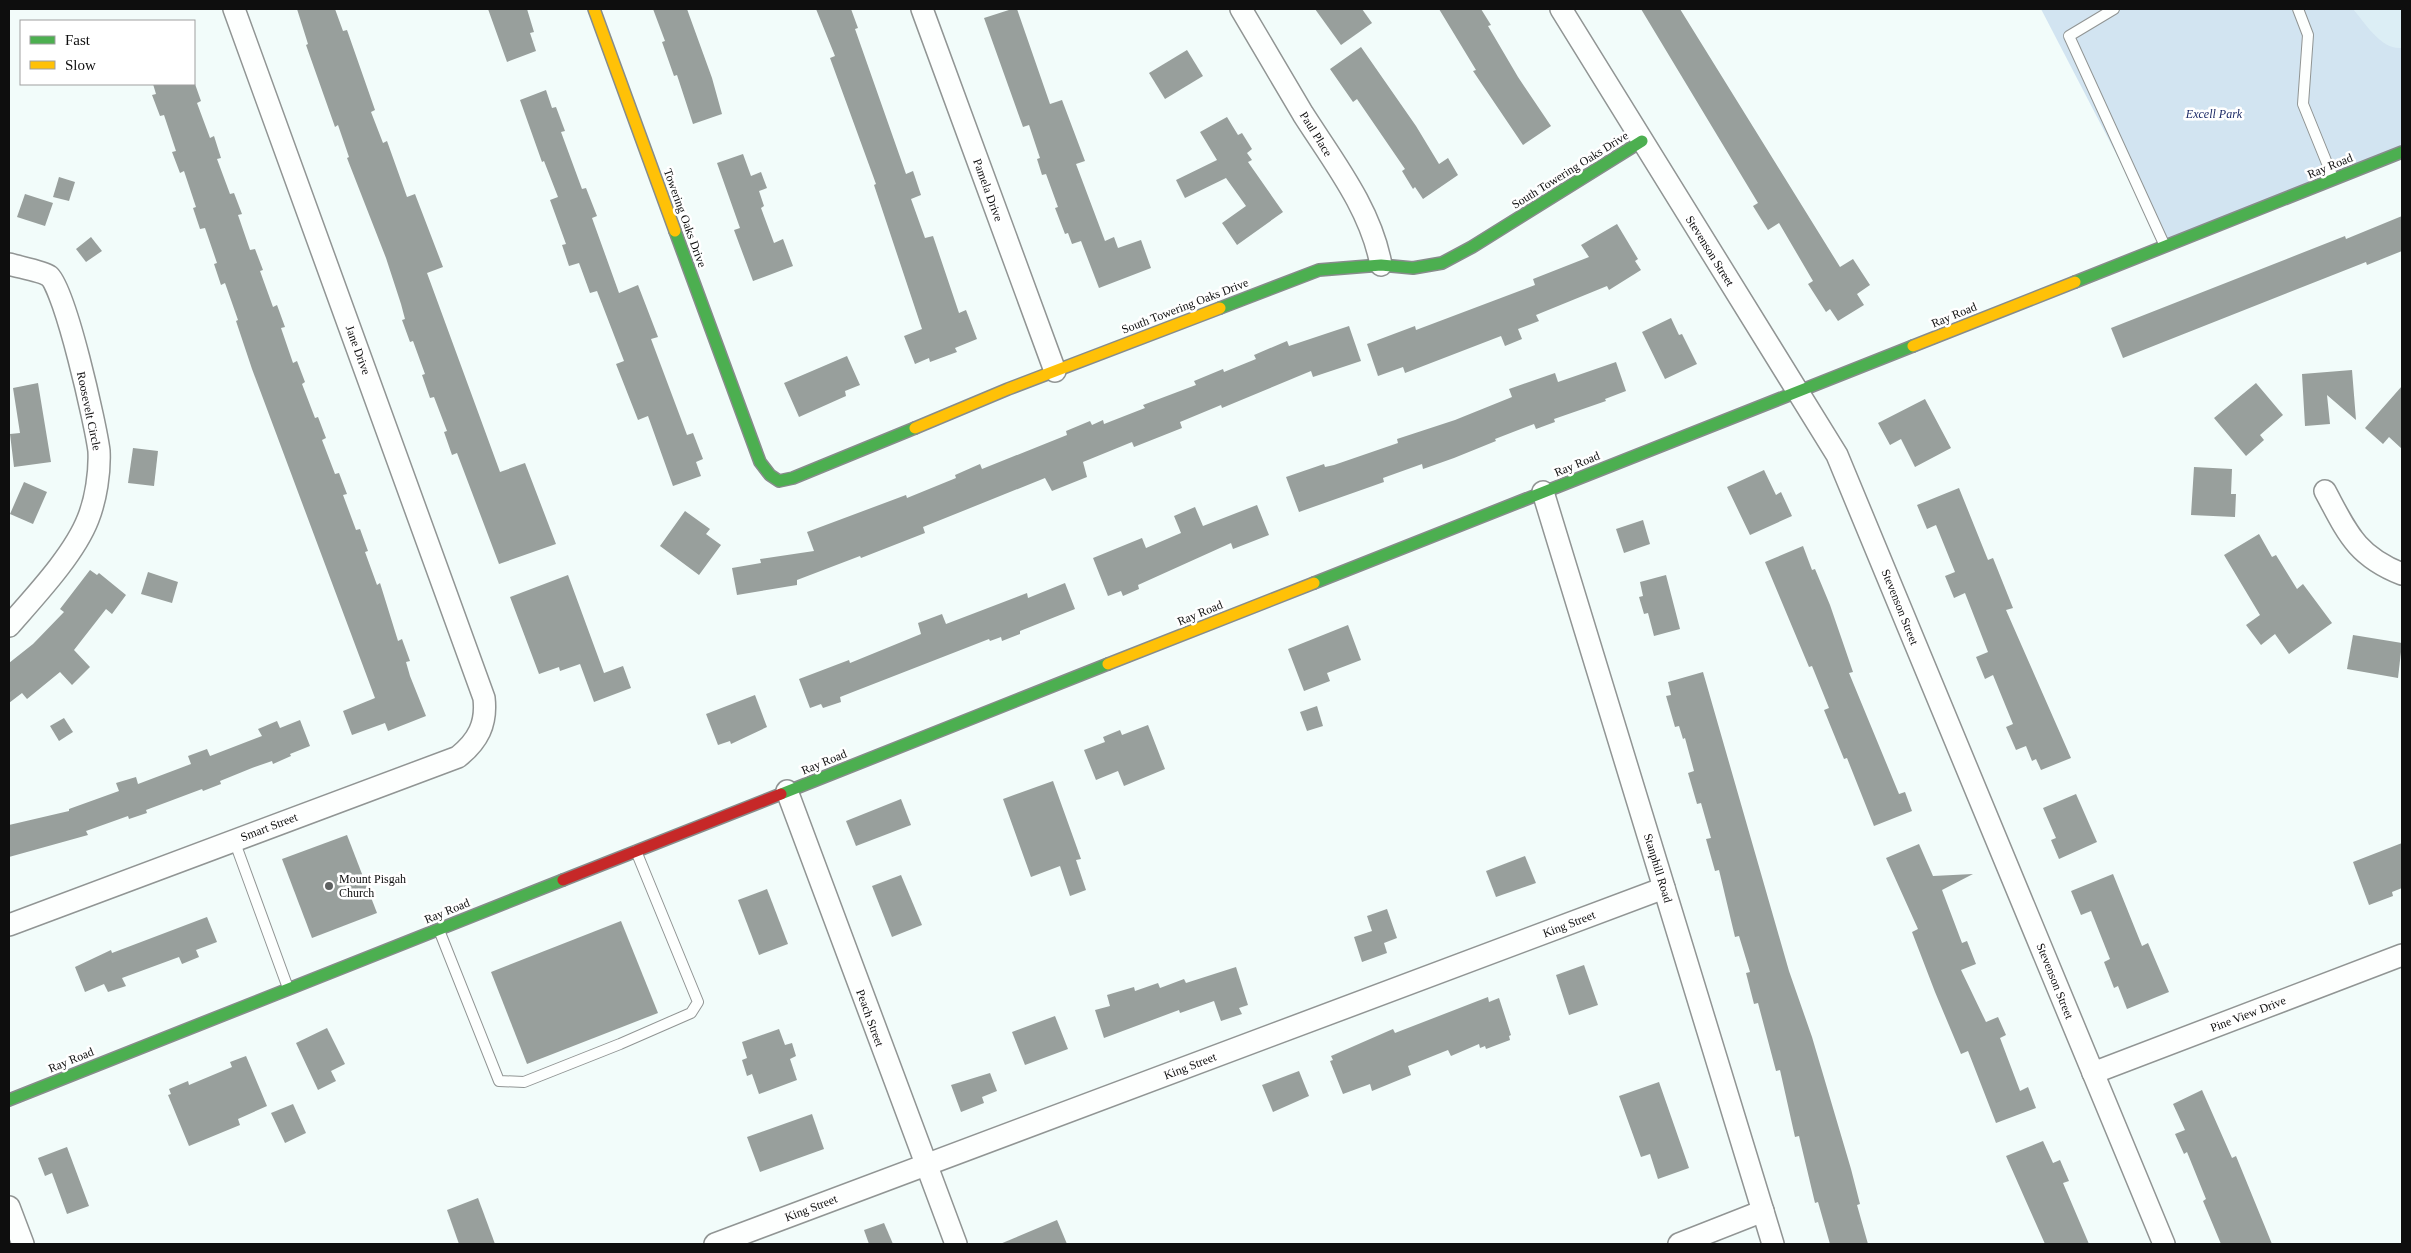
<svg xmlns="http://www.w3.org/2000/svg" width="2411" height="1253" font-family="'Times New Roman',serif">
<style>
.green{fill:#d2e4f1}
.pitch{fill:#dceef5}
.building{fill:#989f9c}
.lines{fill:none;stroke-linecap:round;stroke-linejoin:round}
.lane-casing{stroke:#919594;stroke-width:12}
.street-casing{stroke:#919594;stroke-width:24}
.fast-casing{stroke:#878c8b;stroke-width:14}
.slow-casing{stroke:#878c8b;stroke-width:14}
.jam-casing{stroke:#878c8b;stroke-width:14}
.lane{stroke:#fdfffe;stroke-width:10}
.street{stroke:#fdfffe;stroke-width:21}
.fast{stroke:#4caf50;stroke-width:11}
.slow{stroke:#ffc107;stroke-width:11}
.jam{stroke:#c62828;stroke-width:11}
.poi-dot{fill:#5e6161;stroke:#fff;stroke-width:2}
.labels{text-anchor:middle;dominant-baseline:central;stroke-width:5;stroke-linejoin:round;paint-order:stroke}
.park-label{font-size:12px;font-style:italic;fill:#1d2b67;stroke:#fff}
.street-label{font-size:12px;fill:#0e0e0e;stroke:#fff}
.poi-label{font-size:12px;fill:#0e0e0e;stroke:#fff;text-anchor:start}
</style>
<rect width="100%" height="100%" fill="#f2fcfa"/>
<!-- green -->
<path class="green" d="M 2041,9 L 2402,9 L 2402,152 L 2164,246 Z"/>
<!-- pitch -->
<path class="pitch" d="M 2353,9 L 2402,9 L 2402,48 C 2381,50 2365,23 2353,9 Z"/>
<!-- building -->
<g class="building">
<path d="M 297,9 L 335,9 L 343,31 L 347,30 L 375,110 L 371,112 L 383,143 L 387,141 L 407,197 L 415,194 L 443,267 L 427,273 L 500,472 L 525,463 L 556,544 L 499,564 L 457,453 L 452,455 L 444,432 L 447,431 L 434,397 L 430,398 L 422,375 L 425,374 L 413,341 L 410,342 L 402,320 L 405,319 L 401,304 L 386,258 L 347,158 L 349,157 L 338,125 L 335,127 L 306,45 L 308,44 Z"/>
<path d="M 488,9 L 527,9 L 534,32 L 530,33 L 536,51 L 507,62 Z"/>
<path d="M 653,9 L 687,9 L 712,78 L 722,114 L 693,124 L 677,75 L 674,76 L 662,42 L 665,41 Z"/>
<path d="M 816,9 L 851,9 L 858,28 L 855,29 L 906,174 L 913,171 L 921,195 L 911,199 L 925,238 L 933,236 L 959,313 L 966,310 L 977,339 L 955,348 L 957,352 L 930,362 L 929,358 L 915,364 L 904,336 L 922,329 L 874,185 L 876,184 L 830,58 L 835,56 Z"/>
<path d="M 1012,9 L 1017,9 L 1050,104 L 1062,100 L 1085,161 L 1076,164 L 1105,241 L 1114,237 L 1118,248 L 1141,240 L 1151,268 L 1099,288 L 1081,241 L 1072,244 L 1068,233 L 1065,234 L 1055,208 L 1058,207 L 1046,174 L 1042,175 L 1037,159 L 1040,158 L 1029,125 L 1023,127 L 984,18 Z"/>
<path d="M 1315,9 L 1362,9 L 1372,23 L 1341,45 Z"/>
<path d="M 1439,9 L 1481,9 L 1491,25 L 1488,26 L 1518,77 L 1551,126 L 1523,145 L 1473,71 L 1476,70 Z"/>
<path d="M 1641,9 L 1680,9 L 1840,267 L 1853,259 L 1870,285 L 1857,294 L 1864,305 L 1838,321 L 1830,309 L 1826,312 L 1808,284 L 1813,281 L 1779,223 L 1768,230 L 1753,206 L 1758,203 Z"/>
<path d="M 1361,47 L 1416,126 L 1439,164 L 1448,158 L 1458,175 L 1423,199 L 1415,187 L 1413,189 L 1402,171 L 1405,169 L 1357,99 L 1353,102 L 1330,69 Z"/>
<path d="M 1187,50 L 1203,76 L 1165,99 L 1149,73 Z"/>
<path d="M 153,84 L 195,84 L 201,101 L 197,103 L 210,138 L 214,136 L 221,158 L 217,159 L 230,194 L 234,193 L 242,214 L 238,215 L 250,250 L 255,249 L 263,270 L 260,271 L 273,307 L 277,305 L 285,327 L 281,328 L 293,363 L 297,361 L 305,382 L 302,384 L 315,418 L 318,417 L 326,438 L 322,440 L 335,474 L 339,473 L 347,494 L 343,495 L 356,530 L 360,529 L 368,551 L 365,552 L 377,585 L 380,583 L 398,641 L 402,639 L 410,661 L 406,662 L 410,676 L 426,716 L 388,731 L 385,723 L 352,735 L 343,711 L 375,698 L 252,369 L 236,321 L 238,320 L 225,283 L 221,285 L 214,264 L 217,263 L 205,228 L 200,229 L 193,208 L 196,207 L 184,171 L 180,173 L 172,152 L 176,151 L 164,115 L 160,116 L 152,95 L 156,94 Z"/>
<path d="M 546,90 L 552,108 L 556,107 L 565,131 L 561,132 L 582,189 L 586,188 L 597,216 L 592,218 L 619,293 L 638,285 L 658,337 L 651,339 L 687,435 L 693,433 L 703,459 L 696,462 L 701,476 L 673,486 L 648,416 L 638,420 L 616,364 L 624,361 L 597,291 L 590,293 L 579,263 L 569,266 L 562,245 L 566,244 L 550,200 L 558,197 L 544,161 L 542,162 L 520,100 Z"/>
<path d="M 1227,117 L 1238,135 L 1242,133 L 1252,149 L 1247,153 L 1252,160 L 1248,162 L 1283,212 L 1237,245 L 1222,223 L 1246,206 L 1226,178 L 1185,198 L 1176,180 L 1217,160 L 1200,132 Z"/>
<path d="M 743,154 L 751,176 L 761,172 L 767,188 L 759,191 L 764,206 L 761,208 L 774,243 L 783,239 L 793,266 L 753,281 L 734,230 L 740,228 L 717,163 Z"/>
<path d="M 59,177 L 75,182 L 69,201 L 53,197 Z"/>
<path d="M 25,194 L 53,203 L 45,226 L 17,217 Z"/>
<path d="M 2402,216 L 2402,251 L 2367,265 L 2366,262 L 2123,358 L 2111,328 L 2345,236 L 2346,239 Z"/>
<path d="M 1617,224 L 1638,259 L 1635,261 L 1641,270 L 1609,290 L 1607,286 L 1536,315 L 1539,321 L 1518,329 L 1522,339 L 1505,346 L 1501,336 L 1405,373 L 1403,367 L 1378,376 L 1367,344 L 1415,326 L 1416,330 L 1535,285 L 1533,279 L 1589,257 L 1581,245 Z"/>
<path d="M 91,237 L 102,251 L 86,262 L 76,249 Z"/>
<path d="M 1671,318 L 1679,335 L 1682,334 L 1697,364 L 1665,379 L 1642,332 Z"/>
<path d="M 1349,326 L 1361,361 L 1313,377 L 1311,371 L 1222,408 L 1221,405 L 1180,422 L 1182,428 L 1134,447 L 1132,442 L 1083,462 L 1087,477 L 1052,491 L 1045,478 L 923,527 L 925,533 L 861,558 L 860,556 L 797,580 L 797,585 L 737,595 L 732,568 L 761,563 L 760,559 L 814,551 L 807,532 L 906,495 L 907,498 L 956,478 L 955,475 L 980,464 L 982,469 L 1067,435 L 1066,431 L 1090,421 L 1092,425 L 1103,420 L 1104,424 L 1145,408 L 1143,405 L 1196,385 L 1194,381 L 1223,369 L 1224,372 L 1256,359 L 1254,355 L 1287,341 L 1289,346 Z"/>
<path d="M 847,356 L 860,385 L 845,391 L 846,396 L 799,417 L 784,383 Z"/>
<path d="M 1616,362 L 1626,391 L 1605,399 L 1606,401 L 1554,419 L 1555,422 L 1536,429 L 1534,424 L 1495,439 L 1496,441 L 1454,458 L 1423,469 L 1422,464 L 1383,478 L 1384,482 L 1299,512 L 1286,477 L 1324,464 L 1325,467 L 1334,465 L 1398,443 L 1397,439 L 1455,420 L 1512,397 L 1509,389 L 1555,373 L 1558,382 Z"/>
<path d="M 2352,370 L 2356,420 L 2327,395 L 2330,424 L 2305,426 L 2302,374 Z"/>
<path d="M 38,383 L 51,462 L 14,467 L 10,434 L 20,433 L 13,388 Z"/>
<path d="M 2256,383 L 2283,415 L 2260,435 L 2264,440 L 2246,456 L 2214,418 Z"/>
<path d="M 2402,386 L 2402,449 L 2389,437 L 2383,444 L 2365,428 Z"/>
<path d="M 1925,399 L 1951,448 L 1915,467 L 1901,439 L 1890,445 L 1878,423 Z"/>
<path d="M 133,448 L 158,451 L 154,486 L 128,483 Z"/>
<path d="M 2194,467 L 2232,469 L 2231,494 L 2236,494 L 2235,517 L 2191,515 Z"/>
<path d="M 1764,470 L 1776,495 L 1781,492 L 1792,516 L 1750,535 L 1727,487 Z"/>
<path d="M 24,482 L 47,492 L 33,524 L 10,514 Z"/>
<path d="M 1959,488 L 1988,560 L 1993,558 L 2013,608 L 2006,610 L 2071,758 L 2041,770 L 2036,759 L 2032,761 L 2026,746 L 2016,750 L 2006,727 L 2013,724 L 1993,675 L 1985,679 L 1976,657 L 1988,652 L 1965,593 L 1954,598 L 1945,576 L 1955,572 L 1936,525 L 1927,529 L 1917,505 Z"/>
<path d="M 1257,505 L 1269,535 L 1233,549 L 1231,543 L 1138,585 L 1139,589 L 1123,596 L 1121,591 L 1108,596 L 1093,558 L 1142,538 L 1146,548 L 1181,533 L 1174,516 L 1195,507 L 1203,526 Z"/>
<path d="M 685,511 L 710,529 L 706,534 L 721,545 L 699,575 L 660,546 Z"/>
<path d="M 1643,520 L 1650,544 L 1624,553 L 1616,529 Z"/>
<path d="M 2259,534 L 2272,557 L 2276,555 L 2297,589 L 2303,584 L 2332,623 L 2289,654 L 2275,634 L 2261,645 L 2246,625 L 2260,615 L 2224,555 Z"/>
<path d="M 1803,546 L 1812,570 L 1815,569 L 1830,605 L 1853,672 L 1849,673 L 1899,794 L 1905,792 L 1912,811 L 1874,826 L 1847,758 L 1844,759 L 1824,710 L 1829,708 L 1812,666 L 1809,667 L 1765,562 Z"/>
<path d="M 90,570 L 97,575 L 99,573 L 126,595 L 112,614 L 106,609 L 74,650 L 90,667 L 72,685 L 60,672 L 27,699 L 22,693 L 9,703 L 9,663 L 33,644 L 64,612 L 60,609 Z"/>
<path d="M 148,572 L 178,582 L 172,603 L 141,594 Z"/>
<path d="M 568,575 L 604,673 L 623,666 L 631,688 L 594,702 L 580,664 L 560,671 L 559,667 L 539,674 L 510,597 Z"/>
<path d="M 1666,575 L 1680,629 L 1654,636 L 1648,613 L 1644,614 L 1639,597 L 1643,596 L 1640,582 Z"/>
<path d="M 1065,583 L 1075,609 L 1020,631 L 1020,634 L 1002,641 L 1001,637 L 990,641 L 989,639 L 840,697 L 841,702 L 823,708 L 821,704 L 810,708 L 799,679 L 849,660 L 850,663 L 921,634 L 918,623 L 942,614 L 946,624 L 1027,593 L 1028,598 Z"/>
<path d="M 1348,625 L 1361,660 L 1327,673 L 1330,681 L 1304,691 L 1288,649 Z"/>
<path d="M 2353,635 L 2402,643 L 2398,678 L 2347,669 Z"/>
<path d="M 1703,672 L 1789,971 L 1812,1037 L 1851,1169 L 1860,1204 L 1857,1205 L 1868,1244 L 1830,1244 L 1818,1202 L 1815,1203 L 1799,1136 L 1795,1137 L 1780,1070 L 1776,1071 L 1758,1003 L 1754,1004 L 1746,973 L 1750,972 L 1739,936 L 1735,937 L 1719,870 L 1715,871 L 1706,839 L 1711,838 L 1701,803 L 1697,804 L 1688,773 L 1694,771 L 1685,738 L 1683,739 L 1679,726 L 1675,727 L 1666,696 L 1671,695 L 1668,682 Z"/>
<path d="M 755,695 L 767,727 L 731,744 L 730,741 L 718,745 L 706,714 Z"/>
<path d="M 1317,706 L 1323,726 L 1307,731 L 1300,712 Z"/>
<path d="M 64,718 L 73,732 L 59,741 L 50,726 Z"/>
<path d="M 300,720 L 310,746 L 290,754 L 291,756 L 273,764 L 272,761 L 252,768 L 220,781 L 221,784 L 203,791 L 202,789 L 146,810 L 147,813 L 129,819 L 128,816 L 86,831 L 88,835 L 9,857 L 9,825 L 69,811 L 69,809 L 119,791 L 116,783 L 136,777 L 138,784 L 191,764 L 188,756 L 207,749 L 210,756 L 262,736 L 258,729 L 277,721 L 280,728 Z"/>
<path d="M 1148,725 L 1165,769 L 1124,786 L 1118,771 L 1096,780 L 1084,750 L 1105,742 L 1103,737 L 1120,730 L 1122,735 Z"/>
<path d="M 1053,781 L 1081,859 L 1076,860 L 1086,890 L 1070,896 L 1060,866 L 1031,877 L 1003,799 Z"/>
<path d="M 2076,794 L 2097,842 L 2059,859 L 2051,840 L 2056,838 L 2043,808 Z"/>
<path d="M 901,799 L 911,825 L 856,846 L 846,821 Z"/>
<path d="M 347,835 L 377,913 L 312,938 L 282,859 Z"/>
<path d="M 2402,843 L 2402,888 L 2392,892 L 2393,896 L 2369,905 L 2353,862 Z"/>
<path d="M 1919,844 L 1933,876 L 1973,874 L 1942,890 L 1962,943 L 1967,941 L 1976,964 L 1961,970 L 1986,1022 L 1998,1017 L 2006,1035 L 2000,1038 L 2020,1091 L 2028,1087 L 2036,1108 L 1996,1123 L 1968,1051 L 1961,1054 L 1935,992 L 1912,932 L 1918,929 L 1886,858 Z"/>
<path d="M 1525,856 L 1536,883 L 1496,897 L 1486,871 Z"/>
<path d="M 2113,874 L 2142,946 L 2148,943 L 2169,992 L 2127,1009 L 2118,986 L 2114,988 L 2104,962 L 2110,959 L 2091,911 L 2081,915 L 2071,891 Z"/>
<path d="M 901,875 L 922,925 L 892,937 L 872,886 Z"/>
<path d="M 767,889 L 788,944 L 759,955 L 738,900 Z"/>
<path d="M 1387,909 L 1397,938 L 1384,943 L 1387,953 L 1362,962 L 1354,937 L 1372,931 L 1367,916 Z"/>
<path d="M 207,917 L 217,942 L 196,950 L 199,957 L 182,964 L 179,957 L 122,978 L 126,986 L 108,992 L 104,984 L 85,992 L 75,967 L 111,950 L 112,953 Z"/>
<path d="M 621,921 L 658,1013 L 527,1064 L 491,972 Z"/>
<path d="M 1584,965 L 1598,1005 L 1569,1015 L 1556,975 Z"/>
<path d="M 1236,967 L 1248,1005 L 1239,1008 L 1242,1014 L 1221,1021 L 1214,1001 L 1180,1013 L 1179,1010 L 1104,1038 L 1095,1010 L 1110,1006 L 1107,995 L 1134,987 L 1135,991 L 1158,983 L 1160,988 L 1184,979 L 1186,983 Z"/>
<path d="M 1488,997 L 1489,1002 L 1499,998 L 1511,1035 L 1509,1036 L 1510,1040 L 1486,1049 L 1485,1046 L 1480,1048 L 1479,1044 L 1451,1056 L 1448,1050 L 1408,1066 L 1411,1075 L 1372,1091 L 1370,1084 L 1343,1094 L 1330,1061 L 1333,1060 L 1331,1056 L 1393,1029 L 1395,1033 Z"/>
<path d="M 1055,1016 L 1068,1049 L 1025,1065 L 1012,1032 Z"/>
<path d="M 327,1028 L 345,1064 L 331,1071 L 336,1081 L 318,1090 L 296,1043 Z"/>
<path d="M 779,1029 L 785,1045 L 792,1043 L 796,1056 L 790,1059 L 797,1080 L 759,1094 L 752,1074 L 747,1076 L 742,1060 L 747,1058 L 742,1042 Z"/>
<path d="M 246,1056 L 267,1106 L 238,1119 L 240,1125 L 189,1146 L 168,1095 L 171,1094 L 169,1089 L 188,1081 L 189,1085 L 232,1067 L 230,1062 Z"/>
<path d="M 1299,1071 L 1309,1096 L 1273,1112 L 1262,1085 Z"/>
<path d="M 990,1073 L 997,1091 L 982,1097 L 984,1103 L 961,1112 L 951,1085 Z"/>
<path d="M 1659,1082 L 1689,1168 L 1658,1179 L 1650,1154 L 1641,1157 L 1619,1096 Z"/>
<path d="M 2202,1090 L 2232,1158 L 2236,1156 L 2272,1244 L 2221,1244 L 2203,1201 L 2206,1199 L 2187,1152 L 2184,1154 L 2175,1134 L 2185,1130 L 2173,1104 Z"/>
<path d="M 293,1104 L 306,1133 L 285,1143 L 271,1113 Z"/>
<path d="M 812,1114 L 824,1149 L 760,1172 L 747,1137 Z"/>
<path d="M 2043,1141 L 2053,1163 L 2060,1160 L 2069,1181 L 2063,1183 L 2089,1244 L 2045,1244 L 2025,1199 L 2006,1156 Z"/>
<path d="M 67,1147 L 89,1206 L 67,1214 L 52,1173 L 45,1176 L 38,1158 Z"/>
<path d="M 478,1198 L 495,1244 L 459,1244 L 447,1210 Z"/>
<path d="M 1057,1220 L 1067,1244 L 1000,1244 Z"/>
<path d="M 884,1223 L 893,1244 L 869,1244 L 864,1230 Z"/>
</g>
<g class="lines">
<defs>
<g id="lane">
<path d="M 2114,9 L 2069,36 L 2164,244"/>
<path d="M 2298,9 L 2308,35 L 2303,104 L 2333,178"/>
<path d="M 234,840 L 288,988"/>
<path d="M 439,930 L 499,1081 L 524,1082 L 620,1044 L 691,1013 L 698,1002 L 636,851"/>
</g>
<g id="street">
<path d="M 922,9 L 1055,371"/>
<path d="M 1241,9 C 1262,44 1282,79 1303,114 C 1333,161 1371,209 1381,265"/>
<path d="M 1561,9 L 1837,455 L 2164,1244"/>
<path d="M 9,264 C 18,267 42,271 49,276 C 65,288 96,426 99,451 C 100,472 96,499 88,519 C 74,555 35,596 9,626"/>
<path d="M 2325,491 C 2347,532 2356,556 2402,574"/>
<path d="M 1543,492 L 1773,1244"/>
<path d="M 787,791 L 956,1244"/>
<path d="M 9,925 L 458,757 C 478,741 487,724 484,698 L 234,9"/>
<path d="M 2093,1073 L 2402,955"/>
<path d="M 9,1207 L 23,1244"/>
<path d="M 715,1244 L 1664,888"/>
<path d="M 1679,1244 L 1763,1211"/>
</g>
<g id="fast">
<path d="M 675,231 L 760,462 L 770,475 L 779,481 L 793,478 L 915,428"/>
<path d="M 2075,282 L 2402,152"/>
<path d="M 1220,308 L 1319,270 L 1381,265 L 1413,268 L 1442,263 L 1472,247 L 1642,141"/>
<path d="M 1314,583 L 1913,346"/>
<path d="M 781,794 L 1108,664"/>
<path d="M 9,1100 L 563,880"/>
</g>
<g id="slow">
<path d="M 594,9 L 675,231"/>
<path d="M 1913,346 L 2075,282"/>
<path d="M 915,428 L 1008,389 L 1220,308"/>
<path d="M 1108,664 L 1314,583"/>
</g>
<path id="jam" d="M 563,880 L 781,794"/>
</defs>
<!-- lane casing -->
<use href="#lane" class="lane-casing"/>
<!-- street casing -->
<use href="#street" class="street-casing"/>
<!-- fast casing -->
<use href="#fast" class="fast-casing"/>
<!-- slow casing -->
<use href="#slow" class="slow-casing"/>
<!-- jam casing -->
<use href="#jam" class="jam-casing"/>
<!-- lane -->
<use href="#lane" class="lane"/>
<!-- street -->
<use href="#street" class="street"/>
<!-- fast -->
<use href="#fast" class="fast"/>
<!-- slow -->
<use href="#slow" class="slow"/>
<!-- jam -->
<use href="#jam" class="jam"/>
</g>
<!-- markers -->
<circle class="poi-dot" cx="329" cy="886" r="5"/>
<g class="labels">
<!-- park labels -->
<g class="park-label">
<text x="2214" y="114">Excell Park</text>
</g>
<!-- street labels -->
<g class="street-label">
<text transform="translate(1316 134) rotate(58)">Paul Place</text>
<text transform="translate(2330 166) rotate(-22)">Ray Road</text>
<text transform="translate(1570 170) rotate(-32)">South Towering Oaks Drive</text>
<text transform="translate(988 190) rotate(70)">Pamela Drive</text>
<text transform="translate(685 218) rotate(70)">Towering Oaks Drive</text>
<text transform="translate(1710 251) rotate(58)">Stevenson Street</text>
<text transform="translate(1185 306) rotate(-21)">South Towering Oaks Drive</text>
<text transform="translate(1954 315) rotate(-22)">Ray Road</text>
<text transform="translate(358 350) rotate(70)">Jane Drive</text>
<text transform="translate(89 411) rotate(78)">Roosevelt Circle</text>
<text transform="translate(1577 464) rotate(-22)">Ray Road</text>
<text transform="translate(1900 607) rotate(68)">Stevenson Street</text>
<text transform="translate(1200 613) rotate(-22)">Ray Road</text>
<text transform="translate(824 762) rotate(-22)">Ray Road</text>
<text transform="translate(269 827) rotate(-21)">Smart Street</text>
<text transform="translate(1658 868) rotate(73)">Stanphill Road</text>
<text transform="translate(447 911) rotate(-22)">Ray Road</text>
<text transform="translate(1569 924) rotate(-21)">King Street</text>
<text transform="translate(2055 981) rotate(68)">Stevenson Street</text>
<text transform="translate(2248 1014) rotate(-21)">Pine View Drive</text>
<text transform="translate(870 1018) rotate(70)">Peach Street</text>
<text transform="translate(71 1060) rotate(-22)">Ray Road</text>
<text transform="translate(1190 1066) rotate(-21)">King Street</text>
<text transform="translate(811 1208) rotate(-21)">King Street</text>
</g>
<!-- poi labels -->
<g class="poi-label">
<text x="339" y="879">Mount Pisgah<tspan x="339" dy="14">Church</tspan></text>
</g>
</g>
<!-- border -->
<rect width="2411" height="1253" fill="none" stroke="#0e0e0e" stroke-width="20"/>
<!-- legend -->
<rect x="20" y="20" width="175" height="65" fill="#ffffff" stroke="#9f9f9f"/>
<rect x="30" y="36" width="25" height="8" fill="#4caf50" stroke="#9f9f9f"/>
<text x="65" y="45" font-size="15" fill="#0e0e0e">Fast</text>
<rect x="30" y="61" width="25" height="8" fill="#ffc107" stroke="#9f9f9f"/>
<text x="65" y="70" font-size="15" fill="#0e0e0e">Slow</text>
</svg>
